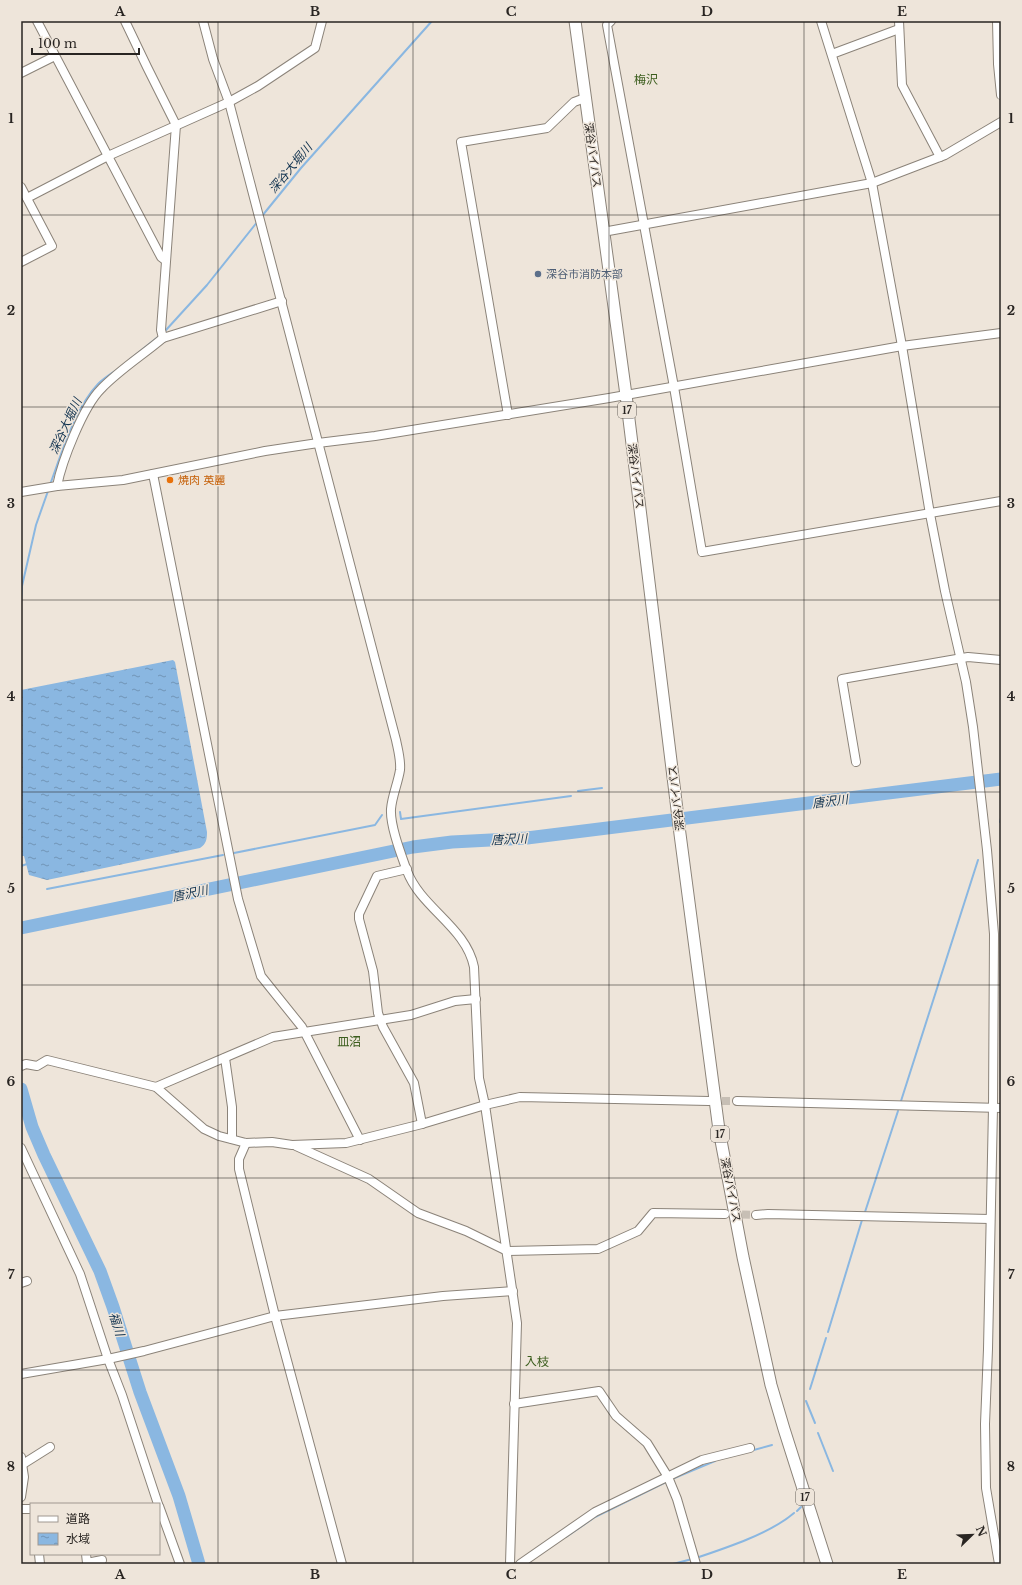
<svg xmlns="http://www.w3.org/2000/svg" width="1022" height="1585" font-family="'Libre Baskerville','Noto Sans JP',serif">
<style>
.water{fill:url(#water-ripples)}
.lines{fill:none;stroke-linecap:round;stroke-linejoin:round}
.stream{stroke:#8ab7e1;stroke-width:2}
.river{stroke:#8ab7e1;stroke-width:13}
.minor-tunnel{stroke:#c7bfb5;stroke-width:8;stroke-dasharray:8 4;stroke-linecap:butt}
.minor-casing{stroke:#8b8379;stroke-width:10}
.highway-casing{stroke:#8b8379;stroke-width:13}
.minor{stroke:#fff;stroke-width:8}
.highway{stroke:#fff;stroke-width:11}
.grid{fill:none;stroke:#292522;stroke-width:1;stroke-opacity:0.55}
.service-dot{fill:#5c6f8a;stroke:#eee5da;stroke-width:1.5}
.food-dot{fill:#e8710a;stroke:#eee5da;stroke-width:1.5}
.labels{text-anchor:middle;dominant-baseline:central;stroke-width:3;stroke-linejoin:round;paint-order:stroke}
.shield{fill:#eee5da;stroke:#645f59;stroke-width:1}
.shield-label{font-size:10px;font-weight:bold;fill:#292522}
.street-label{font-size:11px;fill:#292522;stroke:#eee5da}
.service-label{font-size:11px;fill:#4e5e75;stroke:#eee5da;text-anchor:start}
.food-label{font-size:11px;fill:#c56008;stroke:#eee5da;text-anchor:start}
.neighbourhood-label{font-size:12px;fill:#3b5d1d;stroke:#eee5da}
.water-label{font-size:12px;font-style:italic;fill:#10324f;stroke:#eee5da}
.neatline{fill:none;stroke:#292522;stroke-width:1.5}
.grid-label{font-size:13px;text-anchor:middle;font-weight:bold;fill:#292522}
</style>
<defs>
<pattern id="water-ripples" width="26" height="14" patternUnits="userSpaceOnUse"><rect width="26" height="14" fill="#8ab7e1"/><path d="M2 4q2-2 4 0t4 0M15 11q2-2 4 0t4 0" fill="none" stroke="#7195b6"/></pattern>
</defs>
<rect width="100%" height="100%" fill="#eee5da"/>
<!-- water -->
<path class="water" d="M 173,660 L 175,662 L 207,832 C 207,840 206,844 200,848 L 47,880 L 29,875 L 24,856 L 21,856 L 21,690 Z"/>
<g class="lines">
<!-- stream -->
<g class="stream">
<path d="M 262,216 L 301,168 L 432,21"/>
<path d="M 166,330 L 207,285 L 258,221"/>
<path d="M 129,360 L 158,337"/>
<path d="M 51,482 C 62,452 76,407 98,384 C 104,378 111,374 118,369"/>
<path d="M 21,603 L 22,586 L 36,525 L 48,491"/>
<path d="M 578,791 L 602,788"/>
<path d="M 400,812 L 401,819 L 571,796"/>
<path d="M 1000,822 L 1001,818"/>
<path d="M 234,853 L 375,825 L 382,815"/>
<path d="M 21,866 L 27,864"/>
<path d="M 47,889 L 223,855"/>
<path d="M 901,1101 L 978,860"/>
<path d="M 865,1212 L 898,1111"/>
<path d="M 828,1332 L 862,1220"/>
<path d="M 810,1389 L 826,1338"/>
<path d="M 806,1401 L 815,1423"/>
<path d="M 818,1433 L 833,1471"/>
<path d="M 750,1451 L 772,1445"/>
<path d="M 672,1479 L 715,1461"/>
<path d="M 797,1511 L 801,1507"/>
<path d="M 566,1537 L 595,1517 L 668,1481"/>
<path d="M 696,1558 C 726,1548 771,1533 794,1513"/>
<path d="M 673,1564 L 692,1559"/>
</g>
<!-- river -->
<g class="river">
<path d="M 21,928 L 413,847 L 452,842 L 527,838 L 1001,779"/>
<path d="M 21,1089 L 32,1127 L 44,1155 L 100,1271 L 113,1307 L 140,1392 L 179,1496 L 199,1564"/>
</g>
<!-- minor-tunnel -->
<g class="minor-tunnel">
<path d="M 710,1101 L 737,1101"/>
<path d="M 730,1214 L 756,1215"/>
</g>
<defs>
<g id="minor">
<path d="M 37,21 L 161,257 L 165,260"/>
<path d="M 125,21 L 147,67 L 176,125 L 161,330 L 163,338 L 282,301"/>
<path d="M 203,21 L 213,59 L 229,102 L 396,740 C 398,750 401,760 400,770 C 398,783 392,796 391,809 C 390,826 401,854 407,871 C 421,908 466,927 474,967 L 479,1078 L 485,1105 L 517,1323 L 510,1564"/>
<path d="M 611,21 L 607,25 L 674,387 L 702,552 L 1001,501"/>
<path d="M 821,21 L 872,183 L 902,346 L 930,514 L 945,591 L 966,682 L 973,727 L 987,850 L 994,934 L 993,1108 L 988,1349 L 985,1424 L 986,1488 L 999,1564"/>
<path d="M 899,21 L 902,85 L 940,157"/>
<path d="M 997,21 L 998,64 L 1001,95"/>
<path d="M 832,54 L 899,29"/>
<path d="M 21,73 L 55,56"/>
<path d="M 21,187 L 52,246 L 21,262"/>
<path d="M 27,198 L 108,156 L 229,102 L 258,86 L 315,48 L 322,21"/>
<path d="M 603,232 L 872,183 L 945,155 L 1001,122"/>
<path d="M 508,415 L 461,142 L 547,128 L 574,102 L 585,98"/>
<path d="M 153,474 L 238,899 L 261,976 L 302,1027 L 360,1140"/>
<path d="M 57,486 C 62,461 83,407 101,389 C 119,370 143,355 163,338"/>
<path d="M 21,492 L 57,486 L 123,480 L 265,451 L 318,443 L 375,436 L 609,398 L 902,346 L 1001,333"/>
<path d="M 856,762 L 842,679 L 968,657 L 1001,660"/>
<path d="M 407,869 L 377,876 L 359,914 L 359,919 L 373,971 L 378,1013 L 383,1027 L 414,1083 L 422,1124"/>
<path d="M 225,1058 L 232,1107 L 232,1139"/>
<path d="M 21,1066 L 26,1064 L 37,1066 L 47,1060 L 156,1087 L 204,1129 L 219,1136 L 246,1143 L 272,1142 L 292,1145 L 346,1143 L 422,1124 L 485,1105 L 520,1097 L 709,1101"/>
<path d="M 156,1087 L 273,1037 L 411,1015 L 455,1001 L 476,999"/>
<path d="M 737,1101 L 1001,1108"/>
<path d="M 246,1143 L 239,1159 L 239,1169 L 275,1316 L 342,1564"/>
<path d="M 296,1146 L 369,1179 L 418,1213 L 466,1231 L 507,1251 L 598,1249 L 638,1231 L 653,1213 L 725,1214"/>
<path d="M 21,1148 L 80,1274 L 108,1359 L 122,1395 L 158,1504"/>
<path d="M 756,1215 L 768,1214 L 990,1219"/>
<path d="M 21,1283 L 27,1281"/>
<path d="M 21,1374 L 108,1359 L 144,1351 L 275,1316 L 443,1296 L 513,1291"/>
<path d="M 514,1404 L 599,1391 L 616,1416 L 647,1443 L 668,1477 L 677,1499 L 696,1564"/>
<path d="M 21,1457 L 24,1477 L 21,1497"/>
<path d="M 23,1464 L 50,1447"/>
<path d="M 159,1506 L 180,1564"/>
<path d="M 21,1509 L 31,1509"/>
<path d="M 39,1554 L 40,1564"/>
<path d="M 86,1554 L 87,1563 L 102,1560"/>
<path d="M 520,1564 L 595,1512 L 702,1460 L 750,1448"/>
</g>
<path id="highway" d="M 575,21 L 626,395 L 680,834 L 719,1130 L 743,1257 L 771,1385 L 784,1429 L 827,1564"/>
</defs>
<!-- minor casing -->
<use href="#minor" class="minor-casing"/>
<!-- highway casing -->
<use href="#highway" class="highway-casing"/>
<!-- minor -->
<use href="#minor" class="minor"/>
<!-- highway -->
<use href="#highway" class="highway"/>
</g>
<!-- grid -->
<path class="grid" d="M 218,21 L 218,1564M 413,21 L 413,1564M 609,21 L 609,1564M 804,21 L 804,1564M 21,215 L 1001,215M 21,407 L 1001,407M 21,600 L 1001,600M 21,792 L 1001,792M 21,985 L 1001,985M 21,1178 L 1001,1178M 21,1370 L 1001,1370"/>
<!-- markers -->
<circle class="service-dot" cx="538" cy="274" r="4"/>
<circle class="food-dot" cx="170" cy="480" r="4"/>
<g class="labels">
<!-- shield labels -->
<g class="shield">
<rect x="618" y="402" width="18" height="16" rx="3"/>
<rect x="711" y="1126" width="18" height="16" rx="3"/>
<rect x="796" y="1489" width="18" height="16" rx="3"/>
</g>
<g class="shield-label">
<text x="627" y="410">17</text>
<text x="720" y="1134">17</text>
<text x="805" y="1497">17</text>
</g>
<!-- street labels -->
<g class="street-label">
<text transform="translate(593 155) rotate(82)">深谷バイパス</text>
<text transform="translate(636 476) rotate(83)">深谷バイパス</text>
<text transform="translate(676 798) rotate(-97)">深谷バイパス</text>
<text transform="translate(731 1190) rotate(79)">深谷バイパス</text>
</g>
<!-- service labels -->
<g class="service-label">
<text x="546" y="274">深谷市消防本部</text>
</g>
<!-- food labels -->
<g class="food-label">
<text x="178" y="480">焼肉 英麗</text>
</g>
<!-- neighbourhood labels -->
<g class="neighbourhood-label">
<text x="646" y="79">梅沢</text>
<text x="349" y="1041">皿沼</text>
<text x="537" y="1361">入枝</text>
</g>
<!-- water labels -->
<g class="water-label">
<text transform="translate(290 168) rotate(-50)">深谷大堀川</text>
<text transform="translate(65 426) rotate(-65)">深谷大堀川</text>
<text transform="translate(830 801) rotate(-7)">唐沢川</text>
<text transform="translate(509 839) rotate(-3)">唐沢川</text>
<text transform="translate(190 893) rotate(-12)">唐沢川</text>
<text transform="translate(117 1324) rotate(72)">福川</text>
</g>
</g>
<!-- border -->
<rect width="1022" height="1585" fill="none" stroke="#eee5da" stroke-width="44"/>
<!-- legend -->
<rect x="30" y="1503" width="130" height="52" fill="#eee5da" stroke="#9f9890"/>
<rect x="38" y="1516" width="20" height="6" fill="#ffffff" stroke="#9f9890"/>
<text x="66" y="1523" font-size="12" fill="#292522">道路</text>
<rect x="38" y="1533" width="20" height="12" fill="url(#water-ripples)" stroke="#9f9890"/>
<text x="66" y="1543" font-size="12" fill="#292522">水域</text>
<!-- north arrow -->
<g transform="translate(972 1535) rotate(67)" stroke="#eee5da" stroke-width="3" paint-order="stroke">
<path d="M0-3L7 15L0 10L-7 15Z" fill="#292522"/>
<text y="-6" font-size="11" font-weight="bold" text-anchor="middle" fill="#292522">N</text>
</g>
<!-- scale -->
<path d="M32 48v6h107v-6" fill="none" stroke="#292522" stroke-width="2"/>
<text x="38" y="48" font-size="12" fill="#292522" stroke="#eee5da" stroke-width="3" paint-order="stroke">100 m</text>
<rect x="22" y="22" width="978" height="1541" class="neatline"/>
<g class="grid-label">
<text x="120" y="16">A</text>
<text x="315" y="16">B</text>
<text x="511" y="16">C</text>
<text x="707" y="16">D</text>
<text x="902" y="16">E</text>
<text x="11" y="123">1</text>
<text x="1011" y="123">1</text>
<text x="11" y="315">2</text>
<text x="1011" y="315">2</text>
<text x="11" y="508">3</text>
<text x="1011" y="508">3</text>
<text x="11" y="701">4</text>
<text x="1011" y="701">4</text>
<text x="11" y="893">5</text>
<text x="1011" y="893">5</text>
<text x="11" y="1086">6</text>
<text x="1011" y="1086">6</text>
<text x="11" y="1279">7</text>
<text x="1011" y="1279">7</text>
<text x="11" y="1471">8</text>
<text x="1011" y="1471">8</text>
<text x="120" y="1579">A</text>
<text x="315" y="1579">B</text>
<text x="511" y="1579">C</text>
<text x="707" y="1579">D</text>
<text x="902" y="1579">E</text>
</g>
</svg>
